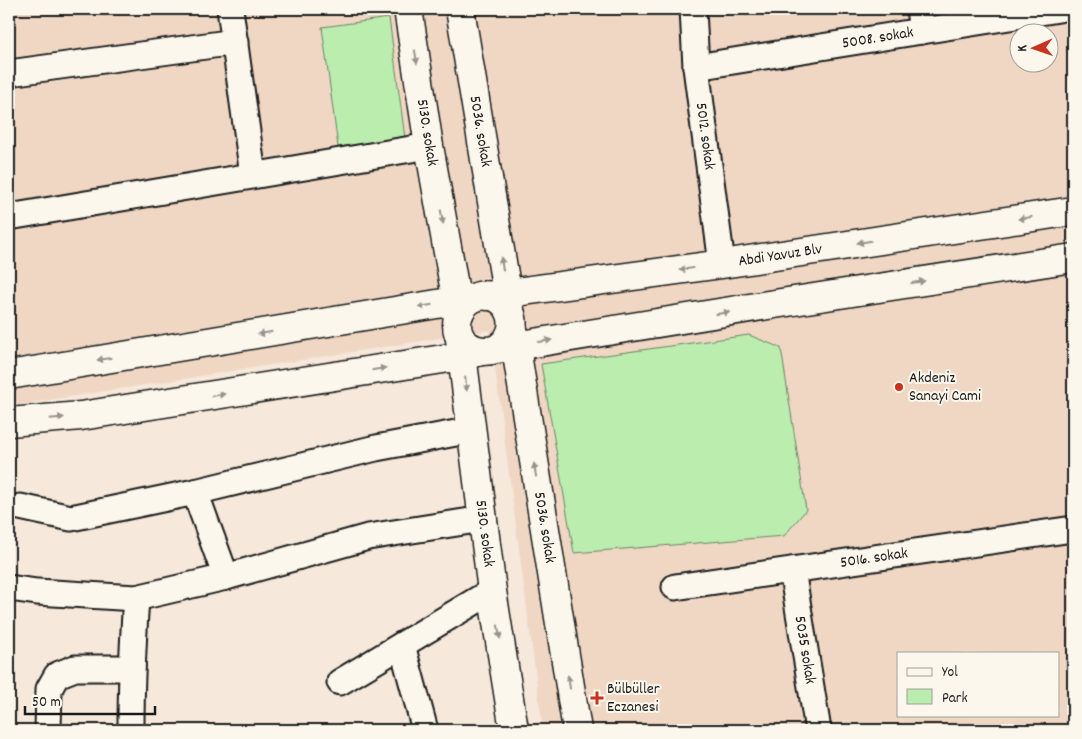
<svg xmlns="http://www.w3.org/2000/svg" width="1082" height="739" font-family="Dekko,sans-serif">
<style>
.built{fill:#efd7c4;fill-rule:evenodd}
.green{fill:#baedae;stroke:#6b8465}
.lines{fill:none;stroke-linecap:round;stroke-linejoin:round}
.minor-casing{stroke:#1c1c1c;stroke-width:29}
.major-casing{stroke:#1c1c1c;stroke-width:31}
.minor{stroke:#fbf7ec;stroke-width:25}
.major{stroke:#fbf7ec;stroke-width:28}
.oneway{fill:#97948e}
.poi-dot{fill:#c8321e;stroke:#fbf7ec;stroke-width:2}
.labels{text-anchor:middle;dominant-baseline:central;stroke-width:4;stroke-linejoin:round;paint-order:stroke}
.street-label{font-size:16px;fill:#1c1c1c;stroke:#fbf7ec}
.poi-label{font-size:16px;fill:#1c1c1c;stroke:#fbf7ec;text-anchor:start}
</style>
<rect width="100%" height="100%" fill="#f6e8da"/>
<filter id="ink" filterUnits="userSpaceOnUse"><feTurbulence type="fractalNoise" baseFrequency=".02" numOctaves="2"/><feDisplacementMap in="SourceGraphic" scale="10" xChannelSelector="R" yChannelSelector="G"/><feConvolveMatrix kernelMatrix="1 2 1 2 8 2 1 2 1" color-interpolation-filters="sRGB"/></filter>
<g filter="url(#ink)">
<!-- built -->
<path class="built" d="M 9,9 L 1073,9 L 1073,730 L 543,730 L 490,330 L 18,405 L 9,391 ZM 1020,32 L 1050,32 L 1050,62 L 1020,62 ZM 898,653 L 1058,653 L 1058,715 L 898,715 Z"/>
<!-- green -->
<g class="green">
<path d="M 389,18 L 405,138 L 338,147 L 322,27 Z"/>
<path d="M 749,335 L 781,348 L 806,510 L 784,536 L 574,553 L 541,364 Z"/>
</g>
<g class="lines">
<defs>
<g id="minor">
<path d="M 230,9 L 253,175"/>
<path id="s1" d="M 693,9 L 696,67 L 722,264"/>
<path d="M 919,9 L 922,31"/>
<path id="s2" d="M 696,67 L 1059,9"/>
<path d="M 9,73 L 235,42"/>
<path d="M 9,217 L 429,146"/>
<path d="M 195,492 L 226,577"/>
<path d="M 20,507 L 71,518 L 195,492 L 376,448 L 472,430"/>
<path id="s3" d="M 792,570 L 818,730"/>
<path id="s4" d="M 675,587 L 1073,529"/>
<path d="M 9,588 L 37,592 L 136,598 L 226,577 L 368,537 L 483,519"/>
<path d="M 402,645 L 425,730"/>
<path d="M 340,682 L 492,591"/>
<path d="M 48,730 L 49,689 L 57,675 L 75,668 L 132,668"/>
<path d="M 131,730 C 131,686 133,642 136,598"/>
</g>
<g id="major">
<path id="s5" d="M 408,9 L 429,146 L 459,314"/>
<path id="s6" d="M 460,9 L 510,310"/>
<path id="s7" d="M 487,296 L 722,264 L 1073,211"/>
<path id="s8" d="M 513,329 L 577,730"/>
<path id="s9" d="M 460,339 L 492,591 L 514,730"/>
<path d="M 497,349 C 531,327 503,282 471,299 C 465,303 460,310 458,317 C 452,342 475,356 497,349 L 768,305 L 1073,258"/>
<path d="M 9,375 L 473,298"/>
<path d="M 9,422 L 81,416 L 462,356 L 482,351"/>
</g>
</defs>
<!-- minor casing -->
<use href="#minor" class="minor-casing"/>
<!-- major casing -->
<use href="#major" class="major-casing"/>
<!-- minor -->
<use href="#minor" class="minor"/>
<!-- major -->
<use href="#major" class="major"/>
</g>
<!-- one-way arrows -->
<defs><path id="oneway-solid" d="M-6-.8H1V-3.2L6.5 0L1 3.2V.8H-6Z" transform="scale(1.25)"/></defs>
<g class="oneway">
<use href="#oneway-solid" transform="translate(416 57) rotate(81)"/>
<use href="#oneway-solid" transform="translate(442 217) rotate(80)"/>
<use href="#oneway-solid" transform="translate(1025 218) rotate(171)"/>
<use href="#oneway-solid" transform="translate(864 242) rotate(171)"/>
<use href="#oneway-solid" transform="translate(502 264) rotate(-99)"/>
<use href="#oneway-solid" transform="translate(686 269) rotate(172)"/>
<use href="#oneway-solid" transform="translate(918 282) rotate(-9)"/>
<use href="#oneway-solid" transform="translate(425 306) rotate(171)"/>
<use href="#oneway-solid" transform="translate(723 313) rotate(-9)"/>
<use href="#oneway-solid" transform="translate(265 333) rotate(171)"/>
<use href="#oneway-solid" transform="translate(545 341) rotate(-9)"/>
<use href="#oneway-solid" transform="translate(104 359) rotate(171)"/>
<use href="#oneway-solid" transform="translate(379 369) rotate(-9)"/>
<use href="#oneway-solid" transform="translate(466 384) rotate(83)"/>
<use href="#oneway-solid" transform="translate(218 395) rotate(-9)"/>
<use href="#oneway-solid" transform="translate(57 418) rotate(-5)"/>
<use href="#oneway-solid" transform="translate(535 470) rotate(-99)"/>
<use href="#oneway-solid" transform="translate(499 632) rotate(81)"/>
<use href="#oneway-solid" transform="translate(569 682) rotate(-99)"/>
</g>
</g>
<!-- markers -->
<g class="poi-dot">
<circle cx="899" cy="387" r="5"/>
<path d="M594.5 690.5h5v5h5v5h-5v5h-5v-5h-5v-5h5z"/>
</g>
<g class="labels">
<!-- street labels -->
<g class="street-label">
<text stroke="none"><textPath href="#s2" startOffset="184">5008. sokak</textPath></text>
<text stroke="none"><textPath href="#s6" startOffset="124">5036. sokak</textPath></text>
<text stroke="none"><textPath href="#s5" startOffset="125">5130. sokak</textPath></text>
<text stroke="none"><textPath href="#s1" startOffset="128">5012. sokak</textPath></text>
<text stroke="none"><textPath href="#s7" startOffset="296">Abdi Yavuz Blv</textPath></text>
<text stroke="none"><textPath href="#s8" startOffset="201">5036. sokak</textPath></text>
<text stroke="none"><textPath href="#s9" startOffset="196">5130. sokak</textPath></text>
<text stroke="none"><textPath href="#s4" startOffset="201">5016. sokak</textPath></text>
<text stroke="none"><textPath href="#s3" startOffset="81">5035 sokak</textPath></text>
</g>
<!-- poi labels -->
<g class="poi-label">
<text x="909" y="378">Akdeniz<tspan x="909" dy="18">Sanayi Cami</tspan></text>
<text x="607" y="689">Bülbüller<tspan x="607" dy="18">Eczanesi</tspan></text>
</g>
</g>
<!-- margin -->
<rect width="1082" height="739" fill="none" stroke="#fbf7ec" stroke-width="30"/>
<rect x="15" y="15" width="1052" height="709" fill="none" stroke="#1c1c1c" stroke-width="2" filter="url(#ink)"/>
<!-- legend -->
<rect x="897" y="652" width="162" height="65" fill="#fbf7ec" stroke="#a29f99"/>
<rect x="907" y="668" width="25" height="8" fill="#fbf7ec" stroke="#a29f99"/>
<text x="942" y="676" font-size="15" fill="#1c1c1c">Yol</text>
<rect x="907" y="689" width="25" height="15" fill="#baedae" stroke="#a29f99"/>
<text x="942" y="702" font-size="15" fill="#1c1c1c">Park</text>
<!-- north arrow -->
<g transform="translate(1034 48) rotate(268)"><circle r="24" fill="#fbf7ec" stroke="#a29f99"/>
<path d="M0-4L9 19L0 12L-9 19Z" fill="#c8321e"/>
<text y="-8" font-size="14" font-weight="bold" text-anchor="middle" fill="#1c1c1c">K</text>
</g>
<!-- scale -->
<path d="M25 706v8h130v-8" fill="none" stroke="#1c1c1c" stroke-width="2.5"/>
<text x="32" y="706" font-size="15" fill="#1c1c1c" stroke="#fbf7ec" stroke-width="4" paint-order="stroke">50 m</text>
</svg>
